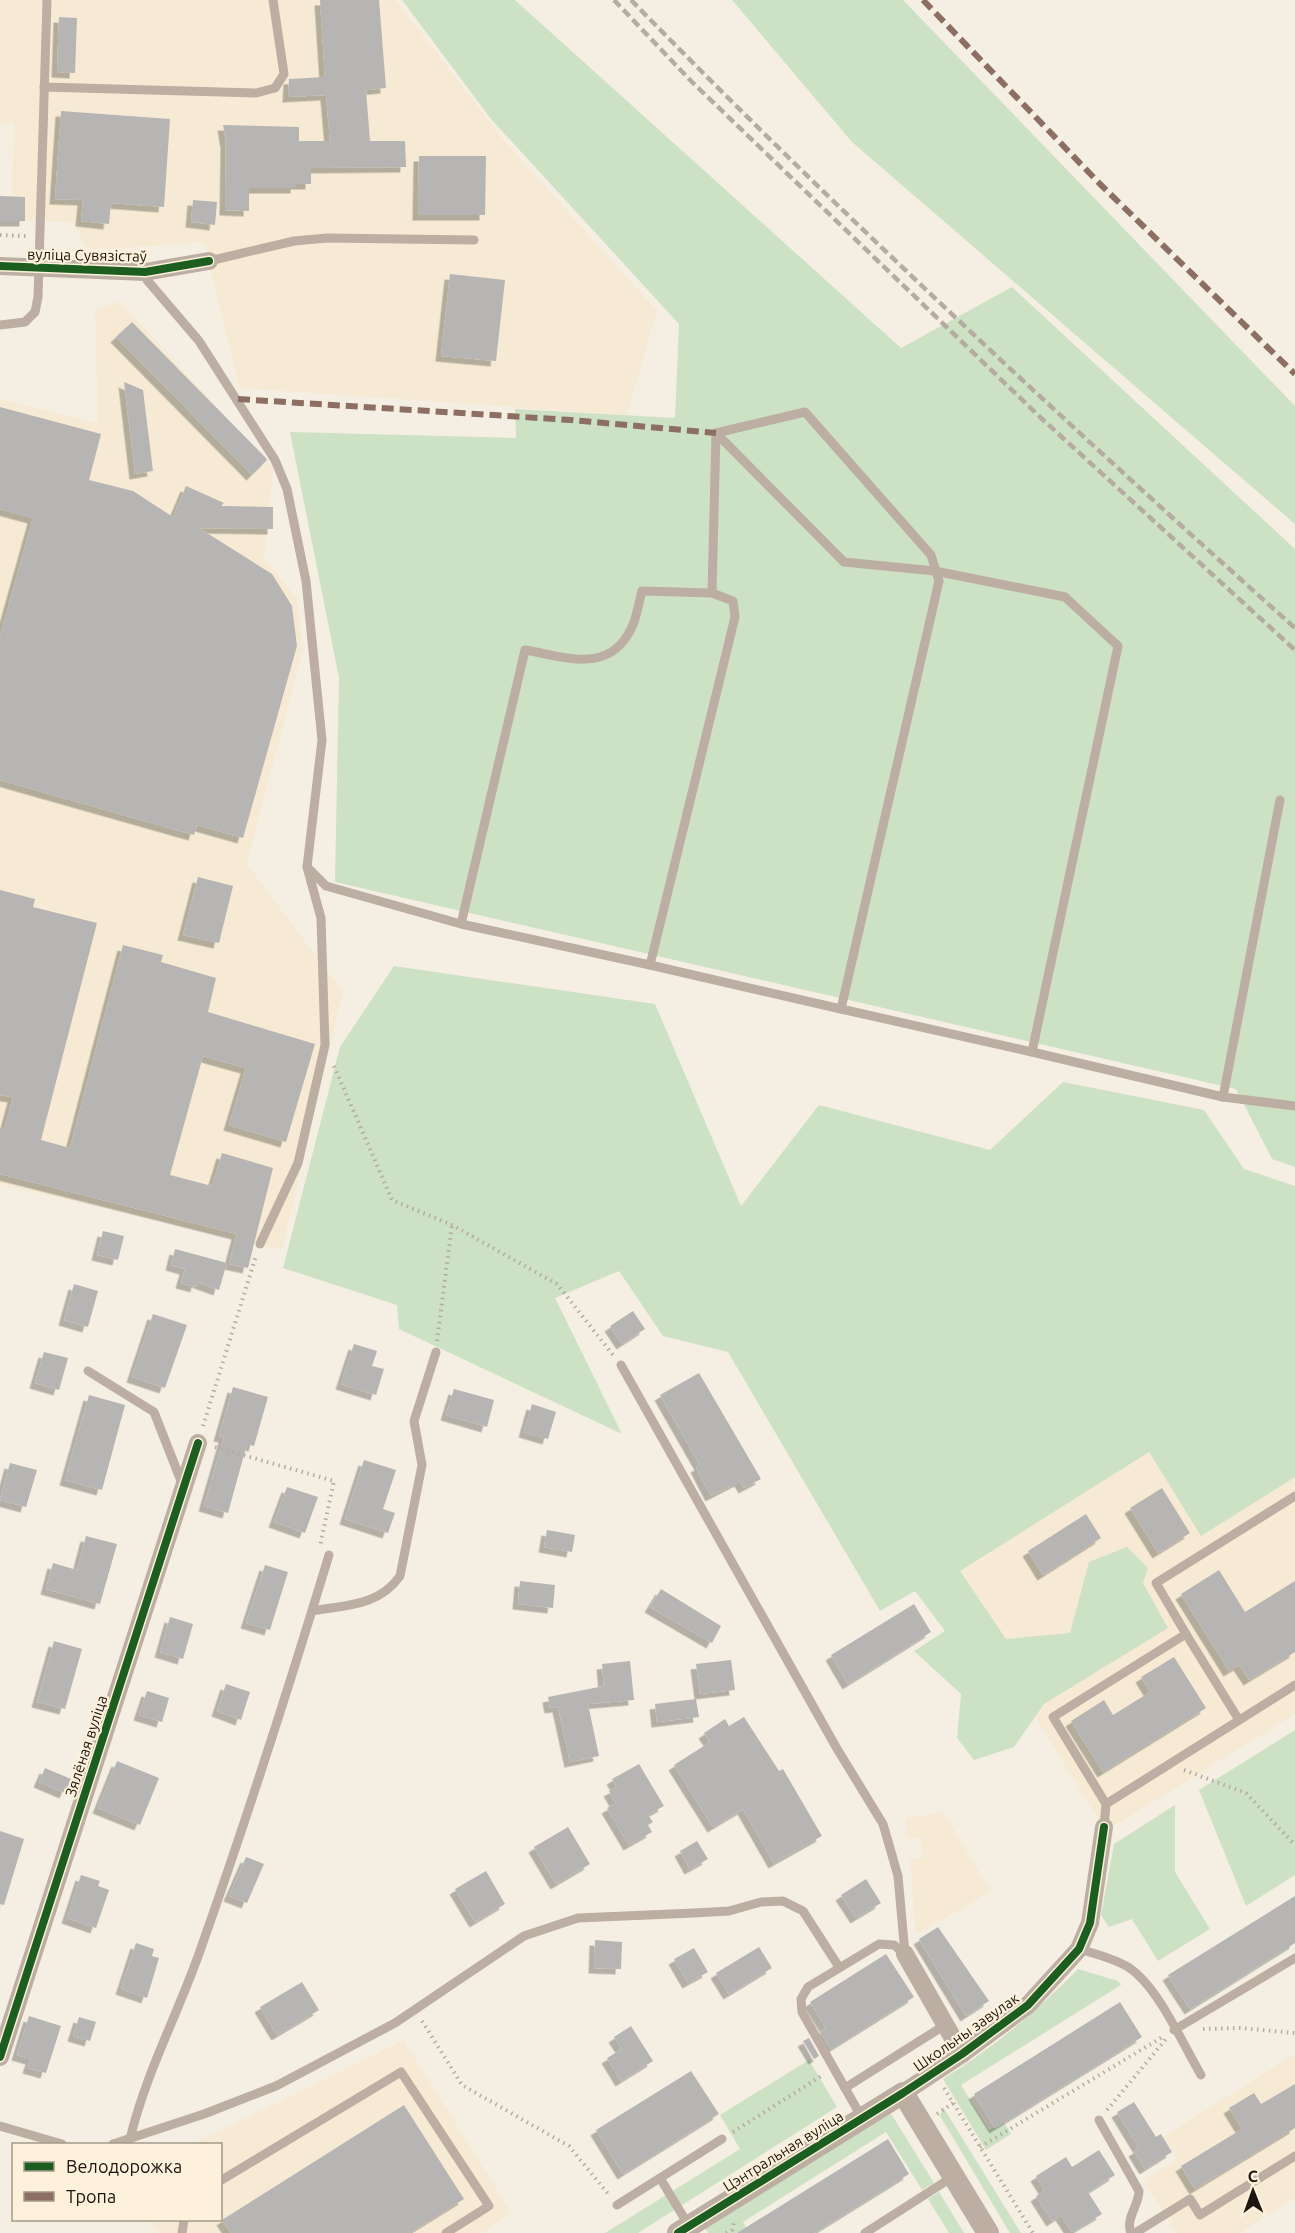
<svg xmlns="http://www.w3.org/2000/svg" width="1295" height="2233" font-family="Ubuntu,sans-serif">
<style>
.built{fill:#f6ead4}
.green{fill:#cde1c4}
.building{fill:#b7b5b3;filter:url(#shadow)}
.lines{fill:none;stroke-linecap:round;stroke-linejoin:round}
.path{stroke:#b5aba1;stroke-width:4;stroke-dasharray:1.5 4.5;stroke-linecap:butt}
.service{stroke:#bcaea2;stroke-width:9}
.minor{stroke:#bcaea2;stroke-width:18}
.tertiary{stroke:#bcaea2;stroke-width:22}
.rail{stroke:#b4aba1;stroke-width:4.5;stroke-dasharray:9 4.5;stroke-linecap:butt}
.quiet{stroke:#8d6e63;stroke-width:6;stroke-dasharray:12 6;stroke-linecap:butt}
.cycleway-casing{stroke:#fdf1db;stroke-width:11}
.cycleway{stroke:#1b5e20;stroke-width:8}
.labels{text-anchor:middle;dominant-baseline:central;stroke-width:4.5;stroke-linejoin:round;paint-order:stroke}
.street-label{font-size:15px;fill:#1b160f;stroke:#fdf1db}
</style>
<defs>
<filter id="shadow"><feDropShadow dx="-5.5" dy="5.5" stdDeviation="0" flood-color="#0004"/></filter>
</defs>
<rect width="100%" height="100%" fill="#f5efe3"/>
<!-- built -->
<g class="built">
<path d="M 0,0 L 396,0 L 501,137 L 657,311 L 627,415 L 239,388 L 204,242 L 109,249 L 86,248 L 73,222 L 0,221 L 12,196 L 14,123 L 0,123 Z"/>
<path d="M 119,301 L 273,468 L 264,558 L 297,598 L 303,649 L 247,864 L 343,992 L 282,1250 L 0,1184 L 0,399 L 98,423 L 95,311 Z"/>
<path d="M 1295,1321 L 1295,1714 L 1106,1831 L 929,1547 Z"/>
<path d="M 943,1812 L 991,1891 L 916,1935 L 910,1860 L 923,1857 L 920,1837 L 908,1838 L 906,1818 Z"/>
<path d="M 404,2040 L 511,2212 L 482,2233 L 158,2233 L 150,2220 L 220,2220 L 220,2144 L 193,2144 Z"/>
<path d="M 1295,2054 L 1295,2198 L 1240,2233 L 1176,2233 L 1144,2180 L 1178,2159 L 1164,2136 Z"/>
</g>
<!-- green -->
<g class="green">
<path d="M 402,0 L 515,0 L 901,348 L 1012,287 L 1295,549 L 1295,1167 L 1272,1159 L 1236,1089 L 335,882 L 339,678 L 290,432 L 516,438 L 515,409 L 675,418 L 679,324 L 491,119 Z"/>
<path d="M 732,0 L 903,0 L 1295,406 L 1295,524 L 852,142 Z"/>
<path d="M 394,966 L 655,1004 L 741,1206 L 819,1105 L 990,1150 L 1063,1082 L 1204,1110 L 1244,1169 L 1295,1186 L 1295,1477 L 1201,1536 L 1149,1452 L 960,1571 L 1006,1639 L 1070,1633 L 1089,1562 L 1127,1547 L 1148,1568 L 1143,1583 L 1168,1628 L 1044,1704 L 1014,1747 L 974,1760 L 957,1738 L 961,1694 L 914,1651 L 945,1631 L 915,1591 L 880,1611 L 728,1352 L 663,1336 L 619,1271 L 555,1298 L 622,1434 L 399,1329 L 397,1305 L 283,1268 L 340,1047 Z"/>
<path d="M 1295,1730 L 1295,1875 L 1246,1906 L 1199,1790 Z"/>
<path d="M 1175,1805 L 1175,1872 L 1210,1929 L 1158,1961 L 1132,1919 L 1109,1927 L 1101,1915 L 1114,1844 Z"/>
<path d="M 1078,1969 L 1118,1981 L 1121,1985 L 961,2085 L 989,2130 L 1004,2122 L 1011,2134 L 986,2150 L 943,2079 C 993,2048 1037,2011 1078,1969 Z"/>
<path d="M 809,2060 L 837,2107 L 638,2233 L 605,2233 L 740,2149 L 720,2115 Z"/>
<path d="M 943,2107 L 1021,2233 L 1010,2233 L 940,2116 Z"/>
<path d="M 890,2112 L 934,2183 L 922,2190 L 886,2132 L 743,2222 L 749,2233 L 708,2233 L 705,2228 Z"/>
<path d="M 939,2192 L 964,2233 L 949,2233 L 928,2199 Z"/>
</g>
<!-- building -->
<g class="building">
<path d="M 320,0 L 379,0 L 386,88 L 366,90 L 370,141 L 405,141 L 406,167 L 311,168 L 311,184 L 296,184 L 296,188 L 249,188 L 249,211 L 225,210 L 226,143 L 223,125 L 299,127 L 299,141 L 330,141 L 326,95 L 288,97 L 289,79 L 325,77 Z"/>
<path d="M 59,17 L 77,18 L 75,73 L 57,72 Z"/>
<path d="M 61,111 L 170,119 L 164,207 L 111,203 L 109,224 L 81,221 L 83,200 L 55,199 Z"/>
<path d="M 419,156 L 486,156 L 485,215 L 418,215 Z"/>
<path d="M 0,196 L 25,197 L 25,221 L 0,221 Z"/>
<path d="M 193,200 L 217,202 L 215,225 L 191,222 Z"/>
<path d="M 450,274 L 505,280 L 496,361 L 441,356 Z"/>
<path d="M 132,322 L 265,457 L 267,460 L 252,475 L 116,337 Z"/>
<path d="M 124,382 L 143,390 L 153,471 L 135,474 Z"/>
<path d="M 0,407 L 101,434 L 89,480 L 133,491 L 173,517 L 186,486 L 224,503 L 221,506 L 273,507 L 273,529 L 199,528 L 272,574 L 292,606 L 297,646 L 243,838 L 197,825 L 194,835 L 0,780 L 0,636 L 33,518 L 0,509 Z"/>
<path d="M 198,877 L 233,886 L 219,943 L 183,935 Z"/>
<path d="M 0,890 L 35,899 L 33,907 L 97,923 L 41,1140 L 70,1148 L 123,945 L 163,955 L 161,962 L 216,978 L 208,1012 L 315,1044 L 286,1142 L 229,1125 L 246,1068 L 203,1056 L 170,1175 L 212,1186 L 222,1153 L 273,1168 L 248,1268 L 229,1264 L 237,1234 L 0,1174 L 0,1129 L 4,1130 L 13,1097 L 0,1095 Z"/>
<path d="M 103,1231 L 124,1236 L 118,1260 L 97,1255 Z"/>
<path d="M 175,1249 L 227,1263 L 219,1290 L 197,1282 L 196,1287 L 181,1283 L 185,1269 L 171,1265 Z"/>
<path d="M 74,1284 L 98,1291 L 88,1327 L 64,1320 Z"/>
<path d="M 633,1311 L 645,1329 L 622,1344 L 610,1326 Z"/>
<path d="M 153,1314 L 187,1325 L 165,1388 L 132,1377 Z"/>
<path d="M 354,1344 L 377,1351 L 372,1366 L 384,1369 L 376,1395 L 341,1384 Z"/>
<path d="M 44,1352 L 68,1358 L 59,1390 L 35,1383 Z"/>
<path d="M 699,1373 L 761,1479 L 744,1488 L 740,1481 L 711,1496 L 696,1467 L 700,1465 L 660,1395 Z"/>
<path d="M 233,1387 L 268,1397 L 254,1446 L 247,1444 L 228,1513 L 204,1506 L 224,1437 L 219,1436 Z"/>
<path d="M 454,1389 L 494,1400 L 487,1427 L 446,1415 Z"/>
<path d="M 89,1395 L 125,1405 L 102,1490 L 65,1480 Z"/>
<path d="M 532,1404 L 556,1412 L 548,1439 L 524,1432 Z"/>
<path d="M 364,1460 L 396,1470 L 383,1509 L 395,1513 L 388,1533 L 345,1519 Z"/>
<path d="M 10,1463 L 37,1470 L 26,1507 L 0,1500 Z"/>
<path d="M 287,1487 L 318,1497 L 305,1533 L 274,1522 Z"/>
<path d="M 1162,1488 L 1190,1533 L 1158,1553 L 1130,1508 Z"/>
<path d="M 1086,1514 L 1101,1538 L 1043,1575 L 1028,1551 Z"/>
<path d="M 547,1530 L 575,1535 L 572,1552 L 544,1547 Z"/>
<path d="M 86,1536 L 117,1544 L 100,1604 L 46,1589 L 53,1563 L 77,1570 Z"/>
<path d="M 265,1565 L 288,1572 L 270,1630 L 246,1623 Z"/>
<path d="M 1219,1570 L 1245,1612 L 1295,1581 L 1295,1652 L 1249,1680 L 1239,1665 L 1229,1671 L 1181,1594 Z"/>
<path d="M 520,1581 L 555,1585 L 553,1608 L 518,1604 Z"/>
<path d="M 661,1589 L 721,1626 L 712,1643 L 650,1607 Z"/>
<path d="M 914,1604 L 931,1632 L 848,1684 L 831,1655 Z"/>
<path d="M 170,1617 L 193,1624 L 183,1659 L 160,1652 Z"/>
<path d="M 54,1641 L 82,1649 L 65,1709 L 37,1702 Z"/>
<path d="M 1174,1657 L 1206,1708 L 1103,1772 L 1071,1721 L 1104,1700 L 1113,1715 L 1150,1692 L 1141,1677 Z"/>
<path d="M 731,1660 L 735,1690 L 700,1694 L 696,1664 Z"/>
<path d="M 630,1661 L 634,1700 L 588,1704 L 599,1756 L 570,1762 L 558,1707 L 550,1708 L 548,1697 L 604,1686 L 602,1664 Z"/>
<path d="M 226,1684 L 250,1692 L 241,1720 L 217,1711 Z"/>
<path d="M 147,1691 L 169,1698 L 162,1722 L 139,1715 Z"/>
<path d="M 696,1699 L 699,1717 L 657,1722 L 655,1704 Z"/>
<path d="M 744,1717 L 779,1771 L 783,1769 L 822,1836 L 774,1863 L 743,1809 L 713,1827 L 674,1765 L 710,1742 L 704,1733 L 725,1719 L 729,1726 Z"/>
<path d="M 117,1761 L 159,1778 L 140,1825 L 98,1808 Z"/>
<path d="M 639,1764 L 664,1806 L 648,1815 L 653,1822 L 648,1825 L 652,1832 L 629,1845 L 607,1808 L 616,1803 L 609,1791 L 617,1787 L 612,1779 Z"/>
<path d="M 45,1768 L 71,1779 L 65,1793 L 39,1782 Z"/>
<path d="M 568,1827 L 590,1864 L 556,1884 L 534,1847 Z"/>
<path d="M 0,1831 L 24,1839 L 4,1905 L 0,1904 Z"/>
<path d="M 697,1841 L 708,1859 L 690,1869 L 680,1851 Z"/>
<path d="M 246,1857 L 264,1864 L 247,1903 L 229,1896 Z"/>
<path d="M 486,1871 L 505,1904 L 475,1922 L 455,1889 Z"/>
<path d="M 81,1875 L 100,1881 L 98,1886 L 109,1890 L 96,1928 L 67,1918 Z"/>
<path d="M 866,1879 L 881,1903 L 856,1918 L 841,1895 Z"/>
<path d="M 1295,1896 L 1295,1943 L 1190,2009 L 1168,1975 Z"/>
<path d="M 938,1927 L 989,2001 L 966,2016 L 919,1939 Z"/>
<path d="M 595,1940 L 622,1942 L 621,1969 L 594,1968 Z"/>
<path d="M 136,1943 L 154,1949 L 152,1956 L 159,1958 L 147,1998 L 121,1989 Z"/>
<path d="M 759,1947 L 772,1968 L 729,1994 L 716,1973 Z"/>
<path d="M 694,1948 L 708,1972 L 688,1983 L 674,1959 Z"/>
<path d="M 886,1954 L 914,1997 L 831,2049 L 820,2031 L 826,2028 L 810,2002 Z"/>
<path d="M 302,1982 L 319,2010 L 277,2035 L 260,2007 Z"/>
<path d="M 1120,2002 L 1142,2037 L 995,2128 L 974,2094 Z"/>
<path d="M 29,2016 L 61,2026 L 46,2073 L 28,2068 L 31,2059 L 17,2055 Z"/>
<path d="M 79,2017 L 96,2022 L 90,2041 L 73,2036 Z"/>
<path d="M 631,2026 L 653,2061 L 621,2081 L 607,2058 L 622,2049 L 614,2037 Z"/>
<path d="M 809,2038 L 819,2056 L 814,2059 L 803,2041 Z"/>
<path d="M 691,2071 L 719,2114 L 623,2174 L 596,2130 Z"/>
<path d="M 1295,2084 L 1295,2128 L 1195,2189 L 1181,2166 L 1242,2129 L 1229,2108 L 1254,2093 L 1261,2104 Z"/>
<path d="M 1134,2102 L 1156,2137 L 1161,2134 L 1172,2152 L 1145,2169 L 1134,2151 L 1139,2148 L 1117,2112 Z"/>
<path d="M 404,2105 L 464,2199 L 409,2233 L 231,2233 L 222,2220 Z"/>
<path d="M 888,2139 L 909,2174 L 814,2233 L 737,2233 Z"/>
<path d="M 1099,2150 L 1115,2175 L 1088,2192 L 1102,2214 L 1072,2232 L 1061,2215 L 1052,2221 L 1036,2196 L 1045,2190 L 1036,2176 L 1066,2157 L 1072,2167 Z"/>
</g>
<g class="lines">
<!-- path -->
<g class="path">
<path d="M 0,235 L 28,236"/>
<path d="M 334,1066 L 392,1200 L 452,1225 L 557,1284 L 613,1355"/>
<path d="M 437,1341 L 452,1225"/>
<path d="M 203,1426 L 256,1256"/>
<path d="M 215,1447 L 334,1481 L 320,1546"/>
<path d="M 1184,1770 L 1246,1793 L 1295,1845"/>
<path d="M 422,2021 L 462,2085 L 569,2146 L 609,2195"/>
<path d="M 1203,2029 L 1240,2028 L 1295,2033"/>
<path d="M 944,2088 L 1033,2233"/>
<path d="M 1107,2110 L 1166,2039"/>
<path d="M 937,2114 L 953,2103"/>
<path d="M 733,2132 L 823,2075"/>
<path d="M 980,2147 L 1164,2036"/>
<path d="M 726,2233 L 732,2230 L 734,2222"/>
</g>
<!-- service -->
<g class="service">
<path d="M 44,87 L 256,93 L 275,88 L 284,74 L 273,0"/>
<path d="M 209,261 L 294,241 L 327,238 L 474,240"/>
<path d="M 145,272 L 147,280 L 199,341 L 275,460 L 287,489 L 306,581 L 322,740 L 307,867 L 321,918 L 325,1045 L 298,1163 L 260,1244"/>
<path d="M 0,325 L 25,322 L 35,312 L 38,297 L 47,0"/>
<path d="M 716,433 L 844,562 L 935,571 L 1065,597 L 1118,646 L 1032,1052 L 841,1009"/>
<path d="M 307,867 L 326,886 L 461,924 L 525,650 C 566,657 610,675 632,627 C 637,616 639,602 642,591 L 712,593 L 733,601 L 735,617 L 650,965 L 461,924"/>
<path d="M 650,965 L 841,1009 L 939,581 L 931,555 L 805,412 L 716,433 L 712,593"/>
<path d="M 1032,1052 L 1223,1097 L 1280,800"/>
<path d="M 1223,1097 L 1295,1106"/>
<path d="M 621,1365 L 836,1747 L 883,1824 L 898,1876 L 905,1954"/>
<path d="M 88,1371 L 154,1412 L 183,1486"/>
<path d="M 312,1611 C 346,1605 379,1606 400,1576 L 422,1465 L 414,1421 L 436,1352"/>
<path d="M 1186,1634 L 1239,1720"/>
<path d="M 1106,1804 L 1295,1685"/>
<path d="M 1104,1827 L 1106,1804 L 1053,1717 L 1186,1634 L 1156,1583 L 1295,1496"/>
<path d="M 1079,1949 C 1096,1954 1113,1958 1128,1967 C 1158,1986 1182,2043 1201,2075"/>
<path d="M 1174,2030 L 1295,1958"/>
<path d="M 845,2088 L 945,2025"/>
<path d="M 862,2118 L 802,2012 L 801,1999 L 808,1987 L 879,1944 L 894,1945 L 905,1954"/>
<path d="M 1099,2120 L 1139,2191 C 1139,2205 1125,2219 1131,2233"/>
<path d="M 0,2126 L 62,2144"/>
<path d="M 130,2139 C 146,2072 179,2012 201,1948 C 247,1818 289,1687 329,1555"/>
<path d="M 113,2144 L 204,2114 L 276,2086 L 395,2023 L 524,1936 L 578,1918 L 694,1913 L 729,1911 L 761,1902 L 783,1901 L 803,1911 L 839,1967"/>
<path d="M 660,2178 L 689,2226"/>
<path d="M 220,2181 L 401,2072 L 489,2206 L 446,2233"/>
<path d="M 617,2205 L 722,2139"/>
<path d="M 182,2233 L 184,2220"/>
<path d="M 865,2233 L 954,2176"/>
<path d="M 1135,2233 L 1190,2199 L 1200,2215 L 1295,2156"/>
</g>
<!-- minor -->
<g class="minor">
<path d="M 0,266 L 145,272 L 209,261"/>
<path d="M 905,1954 L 962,2054"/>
<path d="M 0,2057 L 198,1443"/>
<path d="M 903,2093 L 962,2054 L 1028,2005 L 1079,1949 L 1090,1923 L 1104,1827"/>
</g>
<!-- tertiary -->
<path class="tertiary" d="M 678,2233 L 903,2093 L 988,2233"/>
<!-- rail -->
<g class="rail">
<path d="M 614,0 L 691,81 L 1040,417 L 1295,650"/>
<path d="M 631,0 C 844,218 1068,425 1295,628"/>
</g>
<!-- quiet -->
<g class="quiet">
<path d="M 923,0 L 1100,184 L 1295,374"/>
<path d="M 238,399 L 571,420 L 716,433"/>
</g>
<defs>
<g id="cycleway">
<path d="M 0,266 L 145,272 L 209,261"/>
<path d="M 0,2057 L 198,1443"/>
<path d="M 678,2233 L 903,2093 L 962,2054 L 1028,2005 L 1079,1949 L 1090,1923 L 1104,1827"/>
</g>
</defs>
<!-- cycleway casing -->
<use href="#cycleway" class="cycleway-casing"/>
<!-- cycleway -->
<use href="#cycleway" class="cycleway"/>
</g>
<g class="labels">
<!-- street labels -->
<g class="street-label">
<text transform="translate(87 255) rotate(1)">вуліца Сувязістаў</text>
<text transform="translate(86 1746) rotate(-72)">Зялёная вуліца</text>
<text transform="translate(966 2032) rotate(-35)">Школьны завулак</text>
<text transform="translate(783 2151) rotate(-32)">Цэнтральная вуліца</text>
</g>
</g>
<!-- legend -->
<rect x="12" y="2143" width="210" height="78" fill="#fdf1db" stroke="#a39989" stroke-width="1.5"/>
<rect x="24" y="2162" width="30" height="9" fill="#1b5e20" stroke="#a39989" stroke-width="1.5"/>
<text x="66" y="2173" font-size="18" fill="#1b160f">Велодорожка</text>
<rect x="24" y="2192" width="30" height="9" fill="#8d6e63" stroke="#a39989" stroke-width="1.5"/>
<text x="66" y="2203" font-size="18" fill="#1b160f">Тропа</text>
<!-- north arrow -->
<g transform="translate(1253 2191) rotate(359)" stroke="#fdf1db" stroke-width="4.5" paint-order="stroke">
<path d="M0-4.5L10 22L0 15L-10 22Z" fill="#1b160f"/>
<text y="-9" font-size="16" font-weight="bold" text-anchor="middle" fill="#1b160f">С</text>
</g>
</svg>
